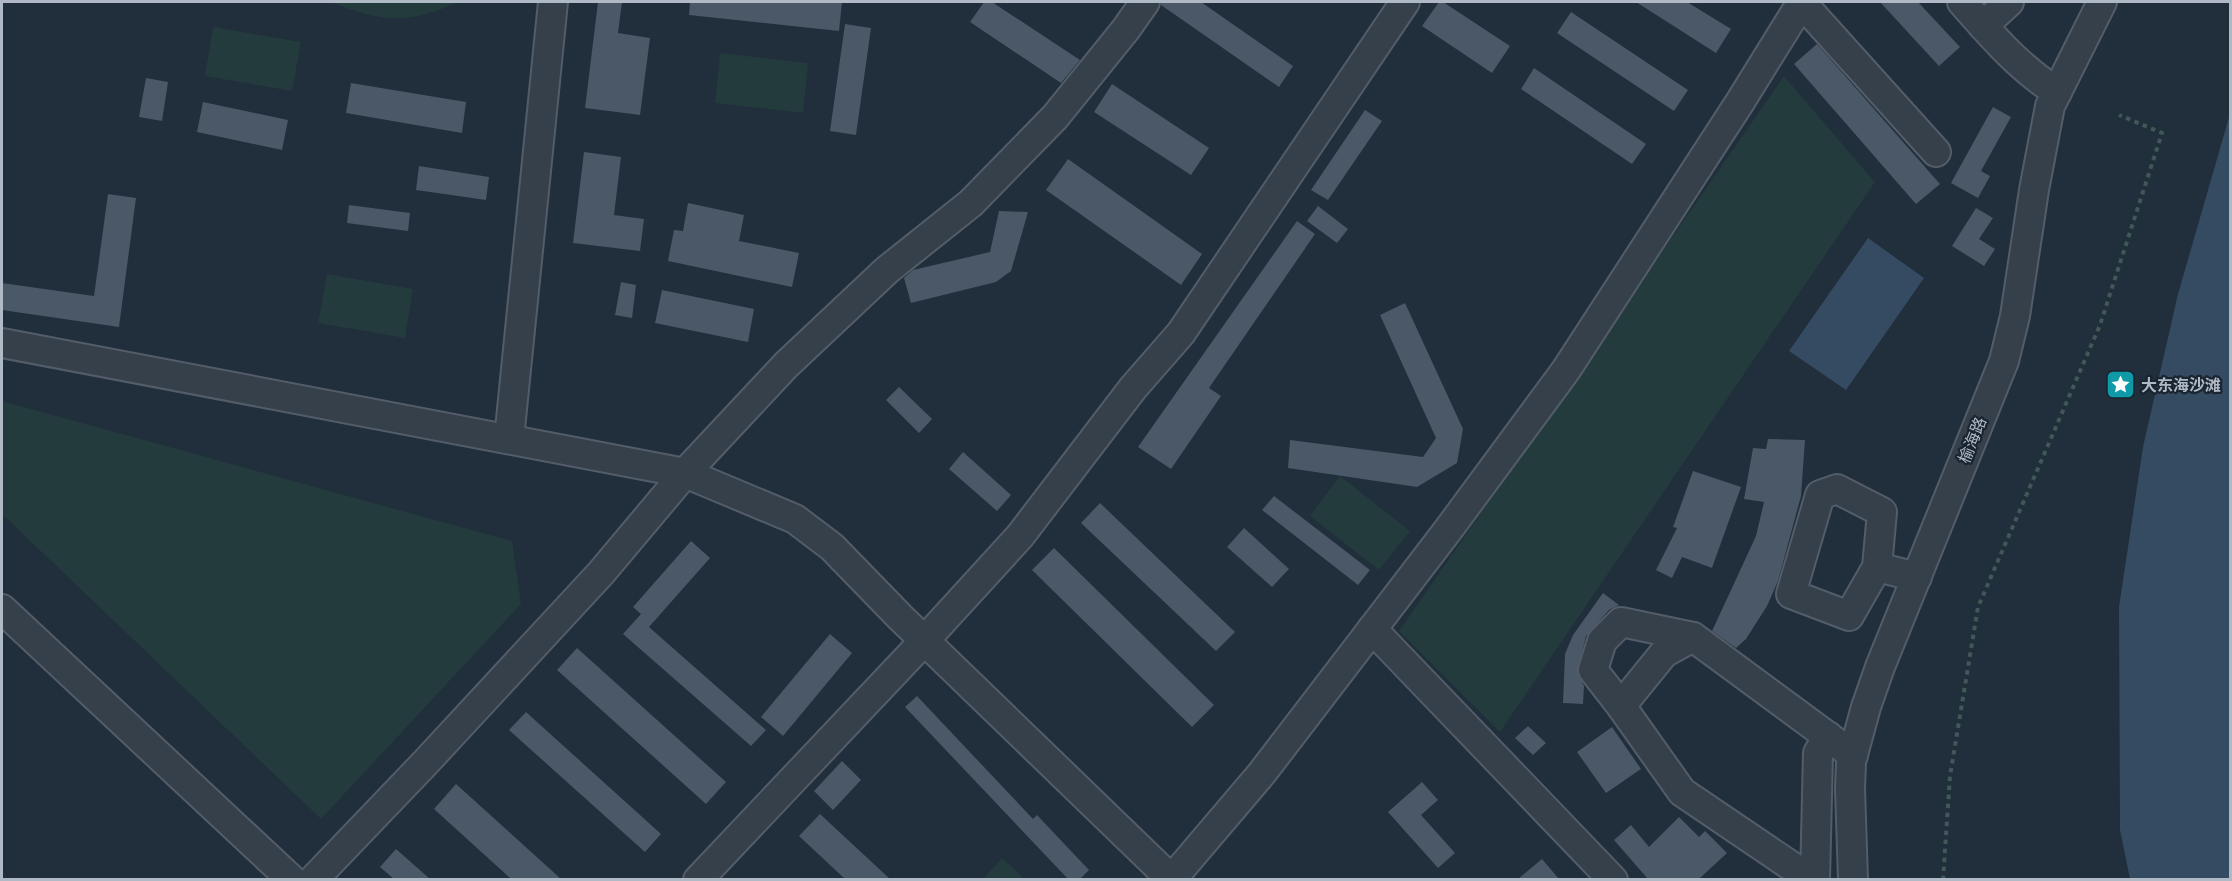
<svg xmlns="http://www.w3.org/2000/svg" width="2232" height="881" font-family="'Noto Sans','Noto Sans SC',sans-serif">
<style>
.green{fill:#233b3c}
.water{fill:#344b62}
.building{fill:#4a5867}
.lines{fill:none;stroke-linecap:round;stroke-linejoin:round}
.minor-casing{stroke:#535d69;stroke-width:32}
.path{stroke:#415859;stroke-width:4;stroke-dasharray:4.5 4.5;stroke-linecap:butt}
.minor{stroke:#35404b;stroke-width:28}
.labels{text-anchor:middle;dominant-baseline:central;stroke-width:4.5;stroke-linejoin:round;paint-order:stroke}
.poi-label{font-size:16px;font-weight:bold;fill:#b0bac7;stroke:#1a2530;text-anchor:start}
.street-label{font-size:16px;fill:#b0bac7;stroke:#1a2530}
</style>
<rect width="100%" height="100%" fill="#212e3b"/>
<!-- green -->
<g class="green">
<path d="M 331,2 L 458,2 C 408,25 381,22 331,2 Z"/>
<path d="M 213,27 L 301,42 L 292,91 L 205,76 Z"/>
<path d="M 720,53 L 808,63 L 803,113 L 715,103 Z"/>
<path d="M 1784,76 L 1875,182 L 1500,732 L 1399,631 Z"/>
<path d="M 327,274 L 413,289 L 405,338 L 318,323 Z"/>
<path d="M 2,401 L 512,541 L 521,604 L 321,819 L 2,514 Z"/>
<path d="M 1340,476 L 1410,531 L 1379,570 L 1310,516 Z"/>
<path d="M 1002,858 L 1025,879 L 983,879 Z"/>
</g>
<!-- water -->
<g class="water">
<path d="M 2230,114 L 2230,879 L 2130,879 L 2120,830 L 2119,607 L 2143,447 L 2178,294 Z"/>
<path d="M 1868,238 L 1924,278 L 1846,390 L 1789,351 Z"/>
</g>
<!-- building -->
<g class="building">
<path d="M 598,2 L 622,2 L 618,33 L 650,38 L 640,115 L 585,108 Z"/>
<path d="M 690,2 L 842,2 L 839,31 L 689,15 Z"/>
<path d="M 984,2 L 992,2 L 1080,60 L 1061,83 L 970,22 Z"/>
<path d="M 1161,2 L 1201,2 L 1293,66 L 1279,87 L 1161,5 Z"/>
<path d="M 1439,2 L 1443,2 L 1510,46 L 1492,73 L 1422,26 Z"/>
<path d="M 1636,2 L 1687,2 L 1731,29 L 1716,53 Z"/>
<path d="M 1880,2 L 1918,2 L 1960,47 L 1939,66 Z"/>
<path d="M 1571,12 L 1688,90 L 1674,111 L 1557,33 Z"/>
<path d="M 845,24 L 871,28 L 856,135 L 830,131 Z"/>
<path d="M 1817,44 L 1940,184 L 1916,204 L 1794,64 Z"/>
<path d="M 1534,68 L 1646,144 L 1632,164 L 1521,89 Z"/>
<path d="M 146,78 L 168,82 L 162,121 L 139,117 Z"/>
<path d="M 351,83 L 466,102 L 462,133 L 346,113 Z"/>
<path d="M 1112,84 L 1209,148 L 1191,175 L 1094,112 Z"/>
<path d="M 203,102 L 288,120 L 282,150 L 197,132 Z"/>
<path d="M 1993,107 L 2011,117 L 1981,171 L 1990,176 L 1978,198 L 1951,183 Z"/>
<path d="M 1365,110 L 1382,121 L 1328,200 L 1311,190 Z"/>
<path d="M 584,152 L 621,157 L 614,215 L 644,219 L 640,251 L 573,243 Z"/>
<path d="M 1068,159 L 1202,254 L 1181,285 L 1046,190 Z"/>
<path d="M 419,166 L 489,177 L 486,200 L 416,190 Z"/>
<path d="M 108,194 L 136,198 L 119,327 L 2,310 L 2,283 L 94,296 Z"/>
<path d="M 688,203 L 744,215 L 739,241 L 799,253 L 792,287 L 668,261 L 674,230 L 683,231 Z"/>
<path d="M 349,205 L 410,213 L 408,231 L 347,223 Z"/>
<path d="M 1318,206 L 1348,229 L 1337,243 L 1307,221 Z"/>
<path d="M 1976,208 L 1993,218 L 1979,239 L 1995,249 L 1984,266 L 1952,246 Z"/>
<path d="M 999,211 L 1028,212 L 1011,271 L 996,282 L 911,303 L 904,278 L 913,270 L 990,252 Z"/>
<path d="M 1297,221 L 1315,234 L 1209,388 L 1221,396 L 1171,469 L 1138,447 Z"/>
<path d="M 621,282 L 636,285 L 632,318 L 615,315 Z"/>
<path d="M 662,290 L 754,309 L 748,342 L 655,323 Z"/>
<path d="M 1405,303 L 1463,429 L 1457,463 L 1417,487 L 1288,468 L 1290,440 L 1423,457 L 1436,438 L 1380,315 Z"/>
<path d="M 899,387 L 932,419 L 919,433 L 886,400 Z"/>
<path d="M 1768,439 L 1805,440 L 1801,496 L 1778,581 L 1767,606 L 1746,639 L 1736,648 L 1712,631 L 1756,536 L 1764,502 L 1744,499 L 1753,448 L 1766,449 Z"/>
<path d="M 963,452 L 1011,495 L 997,511 L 949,469 Z"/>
<path d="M 1693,471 L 1741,487 L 1712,568 L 1682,557 L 1672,578 L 1656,570 L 1677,528 L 1673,527 Z"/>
<path d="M 1274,496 L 1370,570 L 1358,585 L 1262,510 Z"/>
<path d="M 1100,503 L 1235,632 L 1216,651 L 1081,523 Z"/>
<path d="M 1244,528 L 1289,569 L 1272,587 L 1227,547 Z"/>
<path d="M 691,541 L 710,558 L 649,627 L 766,730 L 751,746 L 623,634 L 641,614 L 633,607 Z"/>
<path d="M 1054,548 L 1214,705 L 1192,727 L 1032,570 Z"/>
<path d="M 1603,593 L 1619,605 L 1609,610 L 1586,636 L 1577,672 L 1584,686 L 1583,704 L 1563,703 L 1565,654 L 1573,635 Z"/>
<path d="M 830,634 L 852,653 L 783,736 L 761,717 Z"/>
<path d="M 577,648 L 726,782 L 706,804 L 557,670 Z"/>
<path d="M 917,696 L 1033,819 L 1037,815 L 1089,870 L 1080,879 L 1068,879 L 905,707 Z"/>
<path d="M 526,712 L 661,834 L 645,852 L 509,730 Z"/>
<path d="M 1528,726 L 1546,743 L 1533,755 L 1515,738 Z"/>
<path d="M 1612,727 L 1641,769 L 1606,793 L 1577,752 Z"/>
<path d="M 842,761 L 861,780 L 833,810 L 814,791 Z"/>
<path d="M 1422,782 L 1438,800 L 1421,815 L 1455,853 L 1438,868 L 1388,812 Z"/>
<path d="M 456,784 L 561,879 L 511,879 L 434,809 Z"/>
<path d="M 820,814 L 890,879 L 845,879 L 799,836 Z"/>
<path d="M 1679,817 L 1699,837 L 1705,831 L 1727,853 L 1699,879 L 1648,879 L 1614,840 L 1631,825 L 1649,847 Z"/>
<path d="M 396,849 L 430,879 L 394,879 L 380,867 Z"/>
<path d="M 1542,859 L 1559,879 L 1518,879 Z"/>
</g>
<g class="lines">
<defs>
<g id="minor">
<path d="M 1801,2 L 1936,152"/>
<path d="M 1962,2 C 1991,35 2019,68 2057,92"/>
<path d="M 1983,26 L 2009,2"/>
<path d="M 2,343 L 685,473 L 786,365 L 887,270 L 971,203 L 1055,117 L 1126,29 L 1145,2"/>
<path d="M 509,439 L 553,2"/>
<path d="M 1877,567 L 1849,616 L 1791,594 L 1820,495 L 1837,489 L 1882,512 L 1877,567 L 1917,577"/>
<path d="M 2,609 L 292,880"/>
<path d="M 1372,629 L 1613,880"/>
<path d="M 1621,706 L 1593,670 L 1602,641 L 1621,622 L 1693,637"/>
<path d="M 313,880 L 426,762 L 601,573 L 685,473 L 795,519 L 832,547 L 900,617 L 1171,879"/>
<path d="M 698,880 L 924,641 L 1020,536 L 1133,388 L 1181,333 L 1405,2"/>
<path d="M 1171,880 L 1262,773 L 1448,530 L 1566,370 L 1740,102 L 1802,2"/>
<path d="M 1812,880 L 1682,792 L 1621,706 L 1664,653 L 1693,637 L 1853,755"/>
<path d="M 1815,880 L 1818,753 L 1828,736"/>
<path d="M 1853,880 L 1850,789 L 1851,762 L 1866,707 L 1880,667 L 2004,361 L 2015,316 L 2034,190 L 2050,106 L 2102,2"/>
</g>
</defs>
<!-- minor casing -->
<use href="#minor" class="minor-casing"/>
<!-- path -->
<path class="path" d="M 1943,880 L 1950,776 L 1978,607 L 2100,325 L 2162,133 L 2119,115"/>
<!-- minor -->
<use href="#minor" class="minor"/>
</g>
<!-- icons -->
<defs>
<symbol id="sight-square" viewBox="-11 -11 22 22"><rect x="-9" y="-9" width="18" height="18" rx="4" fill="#0f9aa8" stroke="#1a2530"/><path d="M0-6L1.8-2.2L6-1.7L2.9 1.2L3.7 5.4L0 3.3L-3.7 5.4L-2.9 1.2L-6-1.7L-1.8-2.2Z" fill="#fff"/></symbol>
</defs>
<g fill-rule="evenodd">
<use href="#sight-square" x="2104" y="368" width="33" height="33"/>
</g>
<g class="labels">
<!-- poi labels -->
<g class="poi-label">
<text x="2141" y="385">大东海沙滩</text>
</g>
<!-- street labels -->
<g class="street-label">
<text transform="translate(1972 440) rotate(-68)">榆海路</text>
</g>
</g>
<!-- border -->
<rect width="2232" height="881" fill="none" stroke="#b0bac7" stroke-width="6"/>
</svg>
